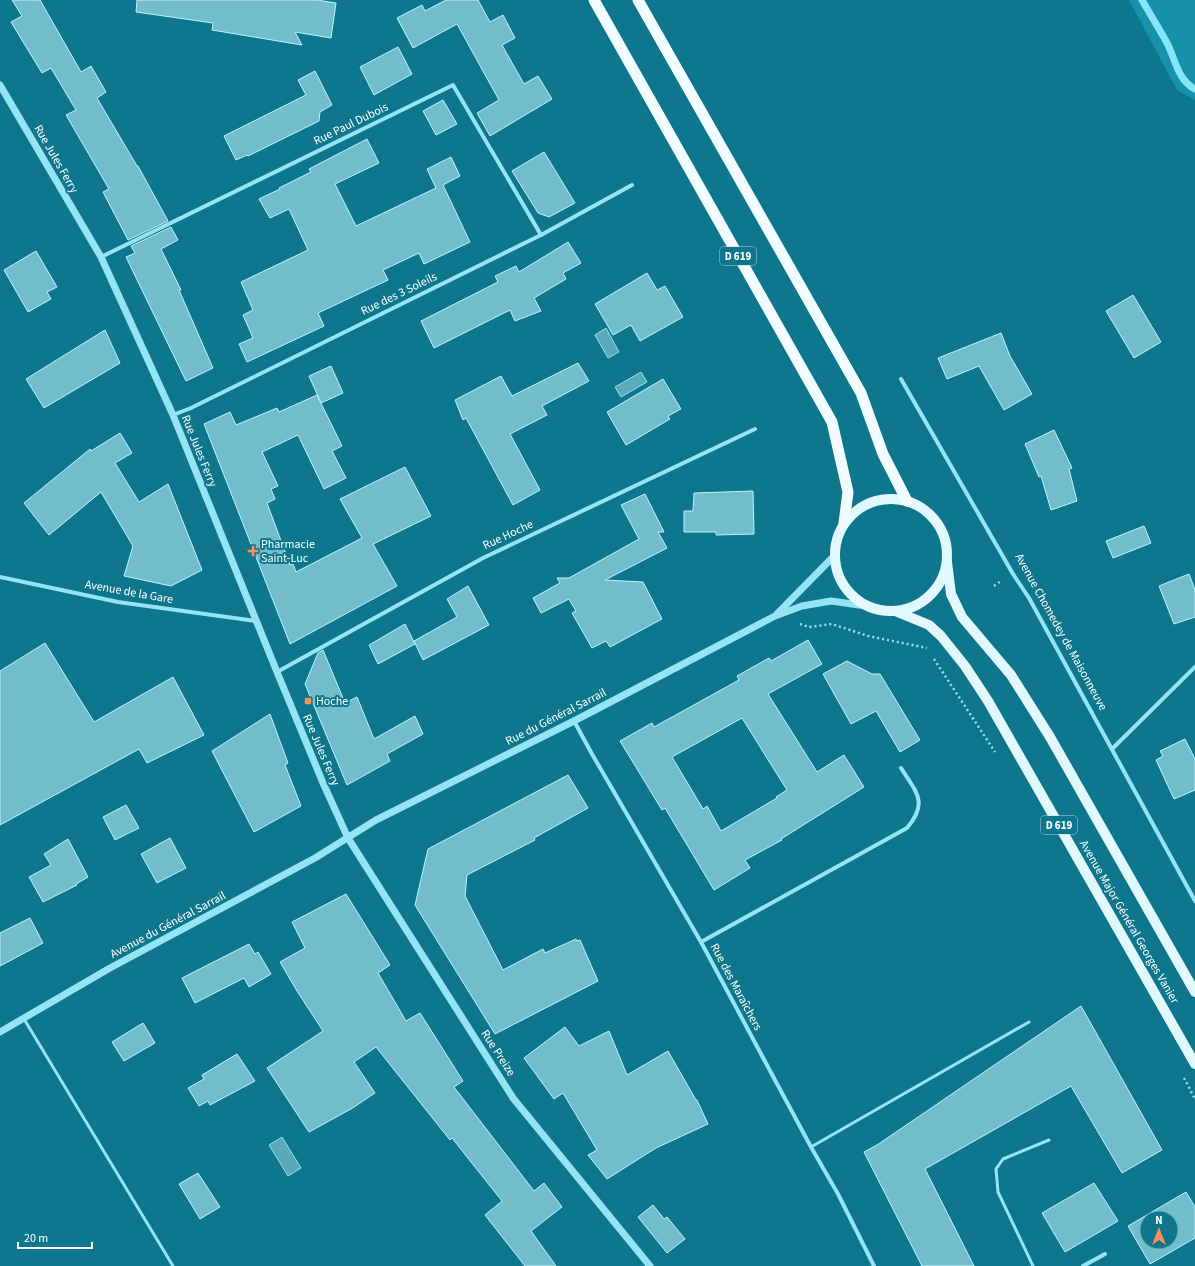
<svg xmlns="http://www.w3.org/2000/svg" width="1195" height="1266" font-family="'Source Sans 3',sans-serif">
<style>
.green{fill:#1892aa}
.water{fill:#5ba9b9;stroke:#86e6f7}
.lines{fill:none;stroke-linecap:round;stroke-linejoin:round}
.stream{stroke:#86e6f7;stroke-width:7}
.building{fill:#72bdcc;stroke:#bdf3fe;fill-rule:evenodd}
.path{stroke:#95e4f3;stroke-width:2.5;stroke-dasharray:2 3;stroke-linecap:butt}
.service{stroke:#95e4f3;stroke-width:3}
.minor{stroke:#95e4f3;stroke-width:4}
.tertiary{stroke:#95e4f3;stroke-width:7}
.primary{stroke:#e2f8ff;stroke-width:10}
.trunk{stroke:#f0fcff;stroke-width:11}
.poi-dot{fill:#ff8e58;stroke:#0e778d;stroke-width:1.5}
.labels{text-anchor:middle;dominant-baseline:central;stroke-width:4;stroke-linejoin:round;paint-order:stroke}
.shield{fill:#0e778d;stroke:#b7d6dd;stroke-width:1}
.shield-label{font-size:11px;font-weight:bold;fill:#fff}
.street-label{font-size:12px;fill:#fff;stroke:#0e778d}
.poi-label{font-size:12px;fill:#fff;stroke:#0e778d;text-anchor:start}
</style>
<rect width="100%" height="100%" fill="#0e778d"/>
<!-- green -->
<path class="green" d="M 1129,0 L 1195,0 L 1195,100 L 1177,90 Z"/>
<!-- water -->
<g class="water">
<path d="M 606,328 L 619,352 L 608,358 L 595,335 Z"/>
<path d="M 641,372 L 647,382 L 621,397 L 615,387 Z"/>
<path d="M 282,1137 L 301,1168 L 288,1176 L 269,1145 Z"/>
</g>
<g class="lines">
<!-- stream -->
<path class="stream" d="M 1142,0 C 1150,14 1158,27 1166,41 C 1175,57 1177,80 1195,89"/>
</g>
<!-- building -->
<g class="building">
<path d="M 12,0 L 40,0 L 81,72 L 91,66 L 106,92 L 97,98 L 137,166 L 138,166 L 168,221 L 128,240 L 103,192 L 109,189 L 66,115 L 76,110 L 51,68 L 42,73 L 11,22 L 22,16 Z"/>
<path d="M 137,0 L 317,0 L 336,3 L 331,38 L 295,32 L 302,45 L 212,30 L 213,23 L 136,12 Z"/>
<path d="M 446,0 L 478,0 L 490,22 L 503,15 L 515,38 L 502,45 L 524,84 L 538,76 L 552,99 L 490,136 L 477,113 L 499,100 L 457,24 L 413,48 L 397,18 L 422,5 L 425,11 Z"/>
<path d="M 398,47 L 412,74 L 374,95 L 360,67 Z"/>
<path d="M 315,71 L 332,105 L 320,112 L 319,121 L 248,156 L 247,155 L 236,160 L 224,136 L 306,95 L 298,80 Z"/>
<path d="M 443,100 L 457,124 L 436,135 L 423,111 Z"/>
<path d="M 367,139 L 379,163 L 335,184 L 356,226 L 436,188 L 427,169 L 451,157 L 460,176 L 443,185 L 470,242 L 424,264 L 419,253 L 383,270 L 388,280 L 318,313 L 324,326 L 247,362 L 239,344 L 253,338 L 243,315 L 253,310 L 241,282 L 308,250 L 289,209 L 270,218 L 259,199 L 280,189 L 279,188 L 311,172 L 309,169 Z"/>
<path d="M 544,152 L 575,203 L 549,217 L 538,213 L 512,171 Z"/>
<path d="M 171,227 L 178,240 L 161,249 L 181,290 L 179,290 L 213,368 L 186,381 L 126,257 L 135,253 L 131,246 Z"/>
<path d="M 568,242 L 581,263 L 563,273 L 566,279 L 534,298 L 541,311 L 515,321 L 510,310 L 434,348 L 421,321 L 498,282 L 495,276 L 516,266 L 519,272 Z"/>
<path d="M 36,251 L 57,287 L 47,292 L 51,299 L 28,312 L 4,270 Z"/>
<path d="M 647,273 L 657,290 L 665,286 L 683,317 L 640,341 L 631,325 L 613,335 L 595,304 Z"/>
<path d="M 1133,295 L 1161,342 L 1134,358 L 1106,311 Z"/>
<path d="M 105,330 L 120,363 L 44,408 L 26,379 Z"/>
<path d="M 1001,333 L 1010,356 L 1032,394 L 1004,410 L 979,366 L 947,379 L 938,358 Z"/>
<path d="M 578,363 L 589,381 L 542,406 L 547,415 L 510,434 L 540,490 L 513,505 L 466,418 L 463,420 L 455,400 L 501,376 L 512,396 Z"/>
<path d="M 331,366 L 343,393 L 321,403 L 309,376 Z"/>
<path d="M 663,379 L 681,409 L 668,416 L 670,419 L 626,445 L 607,412 Z"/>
<path d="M 317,395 L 342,446 L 332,451 L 346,478 L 324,489 L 298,435 L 262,452 L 278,486 L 271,489 L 275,499 L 267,503 L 290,565 L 293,564 L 296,572 L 362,538 L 340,499 L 405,467 L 431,516 L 373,544 L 397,586 L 290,644 L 204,424 L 230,412 L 236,425 L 277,408 L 279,412 Z"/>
<path d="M 1054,430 L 1072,468 L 1069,469 L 1077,501 L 1051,510 L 1041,476 L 1039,477 L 1025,444 Z"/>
<path d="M 120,433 L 132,453 L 115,463 L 139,502 L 168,484 L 202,570 L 171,586 L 124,576 L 133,546 L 101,492 L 49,535 L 24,503 L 90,449 L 91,451 Z"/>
<path d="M 753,491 L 754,534 L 716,535 L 716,532 L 684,532 L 684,511 L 693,511 L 694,493 Z"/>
<path d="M 645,494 L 664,532 L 658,532 L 667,548 L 605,580 L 643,582 L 662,619 L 610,647 L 606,641 L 592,648 L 572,613 L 576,611 L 569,599 L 541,613 L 533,598 L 560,583 L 557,578 L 569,578 L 639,539 L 621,505 Z"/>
<path d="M 1144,526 L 1151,543 L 1113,558 L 1106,541 Z"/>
<path d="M 1189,574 L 1195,590 L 1195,617 L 1174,624 L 1159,586 Z"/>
<path d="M 468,586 L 489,625 L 423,660 L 414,641 L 457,617 L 447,599 Z"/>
<path d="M 405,624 L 415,644 L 378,664 L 369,645 Z"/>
<path d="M 808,640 L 822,664 L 768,694 L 817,772 L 844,755 L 864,787 L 781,839 L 782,840 L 745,860 L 750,868 L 714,890 L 665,808 L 662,810 L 620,741 L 652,723 L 654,727 L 739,680 L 737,676 L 769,658 L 771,661 ZM 742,718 L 787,790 L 776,797 L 777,798 L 721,831 L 707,806 L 703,809 L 672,757 Z"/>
<path d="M 45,643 L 94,722 L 173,677 L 204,735 L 147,763 L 139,749 L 0,825 L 0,671 Z"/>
<path d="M 323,650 L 345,703 L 357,697 L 374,739 L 415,716 L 423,734 L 387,754 L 390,761 L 347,785 L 305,684 L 318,653 Z"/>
<path d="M 847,661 L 872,674 L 880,674 L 920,740 L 900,752 L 876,711 L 851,724 L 823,674 Z"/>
<path d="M 270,714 L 288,763 L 285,765 L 301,806 L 254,832 L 212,751 Z"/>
<path d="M 1185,739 L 1195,759 L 1195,790 L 1174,799 L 1156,760 L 1163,756 L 1160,751 Z"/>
<path d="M 568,775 L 588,808 L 534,838 L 535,840 L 467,875 L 465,896 L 503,970 L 543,949 L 545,953 L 576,939 L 577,941 L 580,940 L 598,981 L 495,1034 L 415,905 L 428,849 Z"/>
<path d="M 126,805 L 139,828 L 115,840 L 103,817 Z"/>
<path d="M 170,838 L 186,868 L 157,883 L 141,854 Z"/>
<path d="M 68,839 L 88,877 L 76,884 L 77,885 L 43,902 L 29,877 L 51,865 L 44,854 Z"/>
<path d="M 346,894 L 390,965 L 378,973 L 406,1021 L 420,1013 L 463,1081 L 454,1087 L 534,1191 L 544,1183 L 562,1207 L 531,1231 L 556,1266 L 525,1266 L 485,1215 L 502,1201 L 452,1138 L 450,1140 L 376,1047 L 354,1062 L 375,1093 L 351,1109 L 309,1132 L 267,1068 L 323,1031 L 297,991 L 280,962 L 305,948 L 292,922 Z"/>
<path d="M 30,918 L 43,943 L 0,966 L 0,933 Z"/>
<path d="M 249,944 L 255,954 L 258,952 L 271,974 L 249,987 L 244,978 L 195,1003 L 182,978 Z"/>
<path d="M 1081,1006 L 1162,1150 L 1122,1173 L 1071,1086 L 925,1169 L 974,1266 L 922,1266 L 864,1152 L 877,1145 Z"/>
<path d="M 143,1023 L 155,1043 L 124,1061 L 112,1042 Z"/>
<path d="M 565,1027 L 579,1046 L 609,1031 L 627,1075 L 668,1051 L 696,1100 L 697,1100 L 708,1124 L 656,1148 L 607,1179 L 588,1155 L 597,1150 L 563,1093 L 554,1099 L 524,1058 Z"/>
<path d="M 237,1054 L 255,1081 L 210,1105 L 208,1101 L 199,1106 L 188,1088 L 204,1079 L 202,1075 Z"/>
<path d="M 198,1173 L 220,1207 L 200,1219 L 179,1184 Z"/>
<path d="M 1094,1183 L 1118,1221 L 1065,1252 L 1042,1213 Z"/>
<path d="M 1186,1192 L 1195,1207 L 1195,1238 L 1150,1264 L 1128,1226 ZM 1147,1218 L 1171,1218 L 1171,1242 L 1147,1242 Z"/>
<path d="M 653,1205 L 664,1219 L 667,1217 L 685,1239 L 667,1253 L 638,1217 Z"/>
</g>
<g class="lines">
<!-- path -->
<g class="path">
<path d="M 994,586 L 1001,581"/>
<path d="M 800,624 L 809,627 L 832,624 L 868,636 L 927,648"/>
<path d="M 934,659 L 995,752"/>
<path d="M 1184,1078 L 1195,1099"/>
</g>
<!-- service -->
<g class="service">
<path d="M 24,1019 L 173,1266"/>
<path d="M 811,1147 L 1029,1022"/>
<path d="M 1033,1266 L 998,1192 L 996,1169 L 1003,1159 L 1049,1140"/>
</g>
<!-- minor -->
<g class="minor">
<path d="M 101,257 L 453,85 L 541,235"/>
<path d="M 901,379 L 1013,574 L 1029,598 L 1195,901"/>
<path d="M 173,415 L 191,408 L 541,235 L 632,185"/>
<path d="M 0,577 L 118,602 L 256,621"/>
<path d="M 277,672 L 483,558 L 755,429"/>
<path d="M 574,721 L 592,754 L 701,942 L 811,1147 L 838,1194 L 874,1266"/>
<path d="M 1112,749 L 1195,667"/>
<path d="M 701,942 L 907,828 C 929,802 916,792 901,768"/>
<path d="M 1083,1266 L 1105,1254"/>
</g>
<!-- tertiary -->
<g class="tertiary">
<path d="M 0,85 L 101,257 L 173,415 L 277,672 L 323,783 L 348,838 L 513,1098 L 650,1266"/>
<path d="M 777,614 L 834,556"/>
<path d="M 0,1032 L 110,968 L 315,858 L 376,820 L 574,721 L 775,616 L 802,606 L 831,601 L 866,606"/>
</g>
<!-- primary -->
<g class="primary">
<circle cx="891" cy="555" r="56"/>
<path d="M 947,562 L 951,594 L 962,617 L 1011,675 L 1050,737 L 1195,992"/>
<path d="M 895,611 L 929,625 L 941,636 L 965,666 L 988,701 L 1195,1064"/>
</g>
<!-- trunk -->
<g class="trunk">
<path d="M 594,0 L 832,422 L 848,492 L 844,523"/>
<path d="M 638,0 L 861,393 L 883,454 L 907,501"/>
</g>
</g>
<!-- markers -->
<g class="poi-dot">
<path d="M251 545h4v4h4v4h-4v4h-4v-4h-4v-4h4z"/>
<rect x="304" y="697" width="8" height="8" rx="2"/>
</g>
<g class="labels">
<!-- shield labels -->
<g class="shield">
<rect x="720" y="247" width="36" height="18" rx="3"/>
<rect x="1041" y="816" width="36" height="18" rx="3"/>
</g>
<g class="shield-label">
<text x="738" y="256">D 619</text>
<text x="1059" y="825">D 619</text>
</g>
<!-- street labels -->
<g class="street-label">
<text transform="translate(351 124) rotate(-26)">Rue Paul Dubois</text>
<text transform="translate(56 159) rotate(60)">Rue Jules Ferry</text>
<text transform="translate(399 294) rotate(-26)">Rue des 3 Soleils</text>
<text transform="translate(199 451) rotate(68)">Rue Jules Ferry</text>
<text transform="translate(508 535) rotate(-25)">Rue Hoche</text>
<text transform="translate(129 592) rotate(10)">Avenue de la Gare</text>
<text transform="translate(1061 632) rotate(61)">Avenue Chomedey de Maisonneuve</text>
<text transform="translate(556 717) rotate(-27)">Rue du Général Sarrail</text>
<text transform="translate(321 750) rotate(67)">Rue Jules Ferry</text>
<text transform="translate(1129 922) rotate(60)">Avenue Major Général Georges Vanier</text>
<text transform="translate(168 925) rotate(-28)">Avenue du Général Sarrail</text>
<text transform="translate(736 987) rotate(62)">Rue des Maraîchers</text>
<text transform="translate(498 1053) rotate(57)">Rue Preize</text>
</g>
<!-- poi labels -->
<g class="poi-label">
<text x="261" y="544">Pharmacie<tspan x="261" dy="14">Saint-Luc</tspan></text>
<text x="316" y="701">Hoche</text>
</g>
</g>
<!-- north arrow -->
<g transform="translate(1159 1230)"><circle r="19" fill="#0e778d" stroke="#6eadbb"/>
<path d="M0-3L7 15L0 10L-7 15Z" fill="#ff8e58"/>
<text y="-6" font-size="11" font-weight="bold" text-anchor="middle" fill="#ffffff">N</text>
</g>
<!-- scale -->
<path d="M18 1242v6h74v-6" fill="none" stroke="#ffffff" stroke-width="2"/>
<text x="24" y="1242" font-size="12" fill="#ffffff" stroke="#0e778d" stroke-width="3" paint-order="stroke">20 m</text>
</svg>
